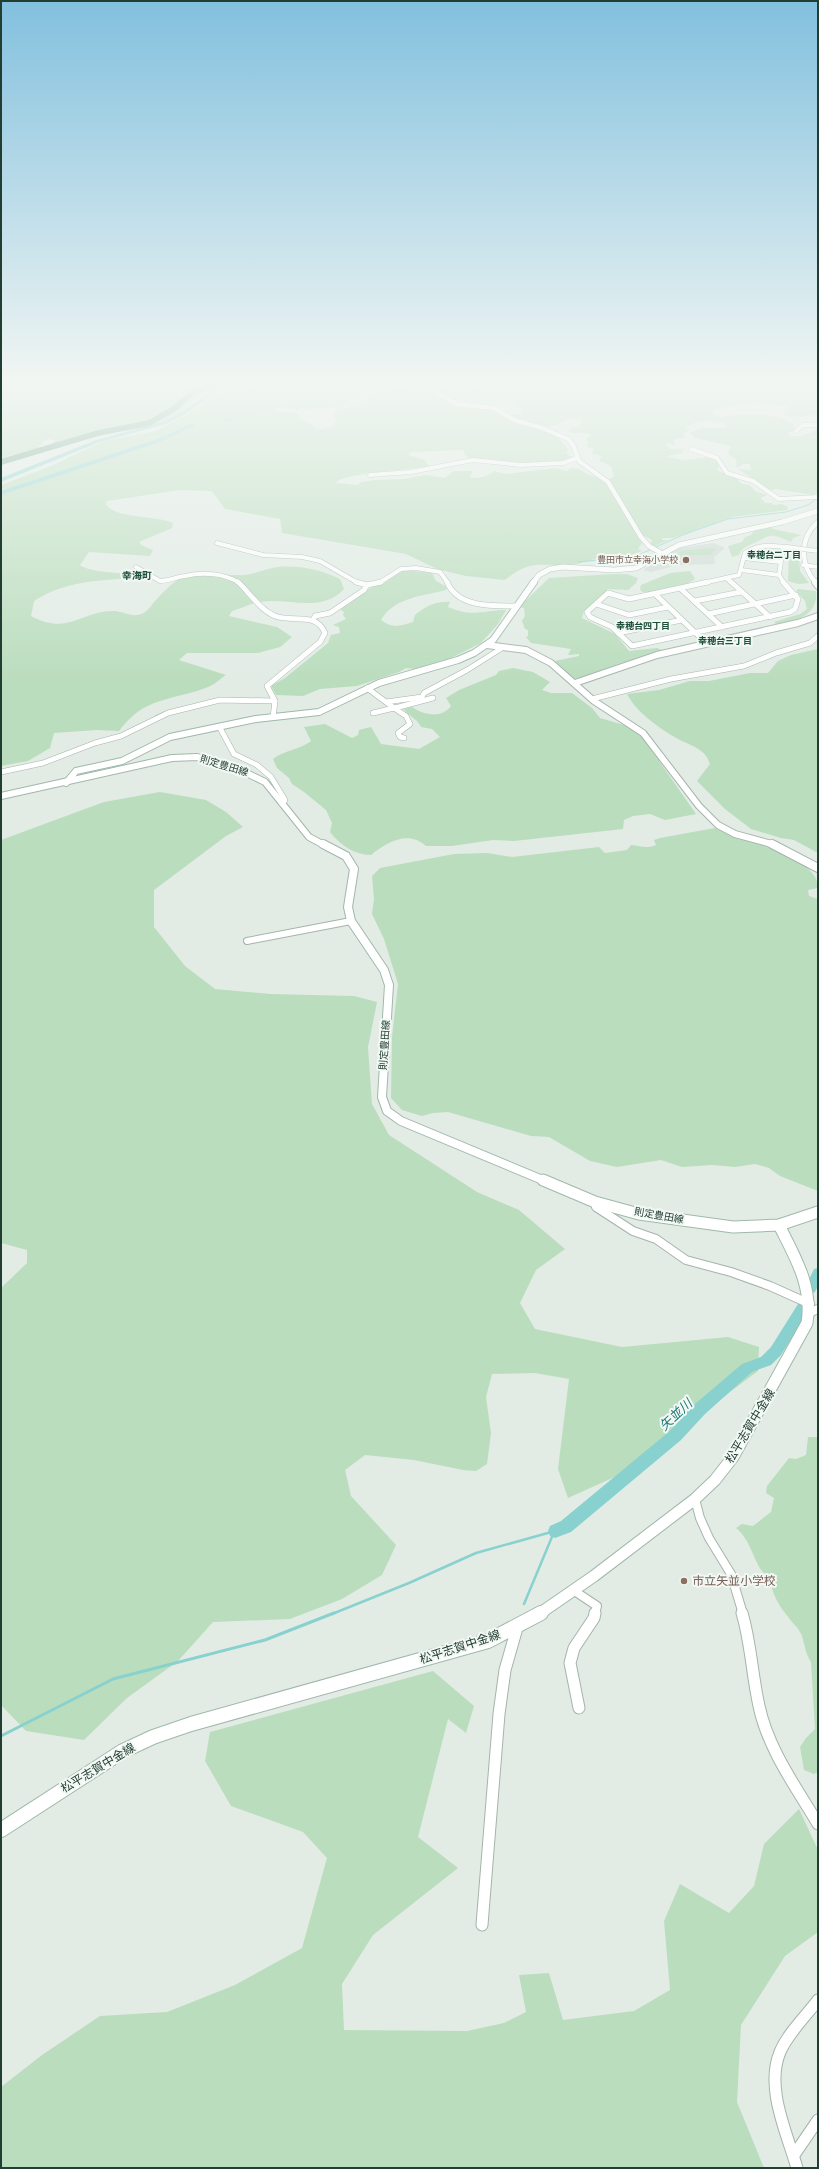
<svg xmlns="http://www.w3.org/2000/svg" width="819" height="2169" font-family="'Varela Round','Noto Sans JP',sans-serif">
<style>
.built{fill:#d0dcd4}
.green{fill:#baddbd}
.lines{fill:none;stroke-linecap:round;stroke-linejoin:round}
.stream-far3{stroke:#89d1cf;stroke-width:1}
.stream-far2{stroke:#89d1cf;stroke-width:1.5}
.stream-far1{stroke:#89d1cf;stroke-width:2.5}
.stream{stroke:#89d1cf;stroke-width:3}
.canal{stroke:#89d1cf;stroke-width:3.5}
.river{fill:#89d1cf;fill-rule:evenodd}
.minor-far4-casing{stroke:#a5b4ab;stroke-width:5}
.minor-far3-casing{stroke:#a5b4ab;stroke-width:6}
.minor-far2-casing{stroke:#a5b4ab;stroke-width:8}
.minor-far1-casing{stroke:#a5b4ab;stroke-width:10}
.minor-casing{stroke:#a5b4ab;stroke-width:13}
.tertiary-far2-casing{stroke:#a5b4ab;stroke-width:5.5}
.tertiary-far1-casing{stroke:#a5b4ab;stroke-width:8}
.tertiary-casing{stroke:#a5b4ab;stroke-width:10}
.secondary-far4-casing{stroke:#a0b8ab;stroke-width:6}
.secondary-far3-casing{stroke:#a0b8ab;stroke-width:8}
.secondary-far2-casing{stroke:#a0b8ab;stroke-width:10}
.secondary-far1-casing{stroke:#a0b8ab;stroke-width:13}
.secondary-casing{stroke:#a0b8ab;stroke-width:16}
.primary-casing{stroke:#c1c9c5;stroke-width:6}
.minor-far4{stroke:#fff;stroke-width:4}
.minor-far3{stroke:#fff;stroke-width:5}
.minor-far2{stroke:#fff;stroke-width:6}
.minor-far1{stroke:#fff;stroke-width:8}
.minor{stroke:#fff;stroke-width:11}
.tertiary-far2{stroke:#fff;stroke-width:4.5}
.tertiary-far1{stroke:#fff;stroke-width:6}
.tertiary{stroke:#fff;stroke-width:8}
.secondary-far4{stroke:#fff;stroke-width:5}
.secondary-far3{stroke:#fff;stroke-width:6}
.secondary-far2{stroke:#fff;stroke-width:8}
.secondary-far1{stroke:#fff;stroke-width:11}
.secondary{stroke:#fff;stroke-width:14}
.primary{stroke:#66a187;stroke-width:5.5}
.minor-bridge-casing{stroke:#a5b4ab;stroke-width:5;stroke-linecap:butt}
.minor-bridge{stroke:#fff;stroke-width:4}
.education-dot{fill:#8d6e63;stroke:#f2f8f4;stroke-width:1.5}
.labels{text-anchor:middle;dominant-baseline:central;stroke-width:4;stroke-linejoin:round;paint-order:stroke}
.far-neighbourhood-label{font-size:9px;font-weight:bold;fill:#1e4f3a;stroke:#f2f8f4}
.far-education-label{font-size:9px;fill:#785e54;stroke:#f2f8f4;text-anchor:end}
.far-quarter-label{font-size:10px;font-weight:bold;fill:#1e4f3a;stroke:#f2f8f4}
.street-label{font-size:10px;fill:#223d31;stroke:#f2f8f4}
.near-street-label{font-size:12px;fill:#223d31;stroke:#f2f8f4}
.near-education-label{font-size:12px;fill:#785e54;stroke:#f2f8f4;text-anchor:start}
.near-water-label{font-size:13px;font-style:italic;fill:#1c7977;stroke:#f2f8f4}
</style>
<rect width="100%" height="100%" fill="#e2ece5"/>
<!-- built -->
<path class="built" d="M 714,543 L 725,548 L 714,557 L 715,564 L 678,565 L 651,572 L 643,570 L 675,549 Z"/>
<!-- green -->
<g class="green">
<path d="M 1,380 L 220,380 L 144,423 L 50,446 L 55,440 L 49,439 L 41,442 L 44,444 L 38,446 L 42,450 L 23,456 L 10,455 L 4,458 L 1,457 Z"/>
<path d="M 227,380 L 248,380 L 206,391 L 184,407 L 179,413 L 160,424 L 131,430 L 143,426 L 194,393 Z"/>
<path d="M 275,380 L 391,380 L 396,382 L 388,387 L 350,399 L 344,404 L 332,408 L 297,410 L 280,407 L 273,411 L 297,413 C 300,421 312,423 317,430 L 332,427 L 337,419 L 333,414 L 338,409 L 353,407 L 376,393 L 390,389 L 406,388 L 420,392 L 431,392 L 447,400 L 491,408 L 560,437 L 559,439 L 569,450 L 566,453 L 573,458 L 567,461 L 526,465 L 495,460 L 470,460 L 465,455 L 463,450 L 459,450 L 412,452 L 409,453 L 409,455 L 425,460 L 429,466 C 413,470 341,473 336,483 L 358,485 L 361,482 L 375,480 L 404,479 L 426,475 L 445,478 L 454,471 L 473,471 L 470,477 C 478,479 488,477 494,471 L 505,474 L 555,468 L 568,471 L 570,468 L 580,469 C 588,477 596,474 606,483 C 619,494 632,527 642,543 L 638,549 L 642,551 C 623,559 621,555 603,557 C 592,559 581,564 570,565 C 540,566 530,559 505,580 L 466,576 L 437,569 L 406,554 L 282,533 L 280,519 L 225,509 L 212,491 L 180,490 L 107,501 L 106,504 C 114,519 156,515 173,523 L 172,528 L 139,542 L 141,545 L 153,550 L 150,556 L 89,552 L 80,565 C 91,573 119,572 135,575 L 135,578 C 100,580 65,581 34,601 L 31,616 C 68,636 81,611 113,611 C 122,610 133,620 145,612 C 149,610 152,604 155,601 C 164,591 175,579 188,575 C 205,568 219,575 236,575 C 249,576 259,571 272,568 C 294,564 320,569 340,579 L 344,589 C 321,614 289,597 259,602 C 250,604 241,608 232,611 L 229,616 L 277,627 L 292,637 L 280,647 L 258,653 L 187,653 L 179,660 L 226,675 C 220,679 214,685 208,687 C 173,701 144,696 119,731 L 97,730 L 54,733 L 50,748 L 28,761 L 1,766 L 1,485 L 51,466 L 104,441 L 156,431 L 188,414 L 215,396 L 244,390 Z"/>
<path d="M 445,380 L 454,380 L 458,382 L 457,388 L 468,391 L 478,388 L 465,384 L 482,384 L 490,380 L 818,380 L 818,414 L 816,415 L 792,417 L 784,415 L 785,411 L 789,410 L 788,406 C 769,404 727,402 712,412 L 714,416 L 717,417 C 735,414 789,410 796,429 L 787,434 C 799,440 807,434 818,429 L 818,492 L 813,495 L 776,489 L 769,491 L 758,483 L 759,482 L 738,469 L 751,470 L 750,464 L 743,464 L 737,468 L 736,459 L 728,454 L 731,446 L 695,438 L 690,433 L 700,428 L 725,428 L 727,426 L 724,423 L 705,421 L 694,423 L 687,427 L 686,429 L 690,430 L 683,434 L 685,437 L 673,440 L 675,444 L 673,445 L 669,443 L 665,445 L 670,449 L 684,449 L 682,451 L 683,453 L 668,456 L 668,457 L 684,460 L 711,457 L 719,464 L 718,469 L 719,471 L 736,478 L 742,484 L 750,485 L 755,491 L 767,495 L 761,498 L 765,503 L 772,503 L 773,505 L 782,504 L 788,507 L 787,510 L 732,517 L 673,538 L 662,538 L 662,540 L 668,540 L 655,546 L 650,545 L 652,540 L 642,535 L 618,493 L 608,480 L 614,476 L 611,466 L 599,461 L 602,456 L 592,454 L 594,449 L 586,446 L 588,444 L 586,438 L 591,435 C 582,431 575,435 568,432 L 570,429 L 581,424 L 582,420 C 563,417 571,420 555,425 C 542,429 524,423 512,417 L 513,415 L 522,413 C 521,409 515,403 511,403 L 513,400 L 500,396 L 493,403 L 479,401 L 478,404 L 460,404 L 436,392 L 444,388 L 446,384 L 443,381 Z"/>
<path d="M 770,527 L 773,529 L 801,535 L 793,538 L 791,542 C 769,533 773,534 752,544 C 745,547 742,548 739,555 L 732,557 L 728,546 L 742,542 L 745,537 L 751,535 L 755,530 Z"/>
<path d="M 712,548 L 716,549 L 710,555 L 677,555 L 681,551 Z"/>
<path d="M 789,551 L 799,552 L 800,571 L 809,583 L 798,584 L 788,581 Z"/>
<path d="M 405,570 L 432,573 L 436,581 L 447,587 L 446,590 C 424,596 394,597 381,620 C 393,629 400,626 413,622 L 415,615 C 427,606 435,601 450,602 L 448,607 C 474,618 481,610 506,610 L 498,624 L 481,643 L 443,662 L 414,669 L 406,668 L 399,672 L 357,686 L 320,689 L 303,696 L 276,695 L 271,686 L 285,678 L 328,643 L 331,635 L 340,633 L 339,627 L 333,625 L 346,619 L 343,615 L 344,612 L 341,610 L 343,606 L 372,587 L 384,583 L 400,571 Z"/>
<path d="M 690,571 L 695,579 L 685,585 L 666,590 L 650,593 L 642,592 L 640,589 L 641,585 L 670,573 Z"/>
<path d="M 613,574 L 627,574 L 638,578 L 636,583 L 628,590 L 607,589 L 607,592 L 584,611 L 582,618 L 615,634 L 629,651 L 657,648 L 662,650 L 696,646 L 621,663 L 580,678 L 572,679 L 556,665 L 555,661 L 579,656 L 579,654 L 568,655 L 571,649 L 531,643 L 526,637 L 528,636 L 528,630 L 525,629 L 522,621 L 525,616 L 524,608 L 519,607 L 549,578 Z"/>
<path d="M 798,589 L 816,591 C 819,617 792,622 776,624 L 774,622 L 800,614 L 807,609 L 805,601 L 796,591 Z"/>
<path d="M 818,649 L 818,853 L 794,840 L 781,838 L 751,829 L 725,809 L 697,781 L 710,764 C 705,748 691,746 678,739 C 660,729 636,712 627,694 L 659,690 L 690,681 L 709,681 L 750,673 L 768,673 L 778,661 L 791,655 Z"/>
<path d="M 513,668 L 533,672 L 550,682 L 542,690 L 551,693 L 572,693 L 592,708 L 600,718 L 624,725 L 641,735 L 696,814 L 665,820 L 650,814 L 633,816 L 624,820 L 623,829 L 514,841 L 493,840 L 452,846 L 426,846 C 408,830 387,842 371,855 C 355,855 340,845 330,832 L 332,823 L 326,810 L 304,792 L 292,784 L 289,778 L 277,768 L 273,759 C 284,750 300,750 311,741 L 304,727 L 325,724 L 352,738 L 358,735 L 359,730 L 371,727 L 381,744 L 419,749 L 440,737 L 432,729 L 421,727 C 417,718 409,717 404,709 L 412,707 C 423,715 442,719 451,706 L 446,698 L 459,690 L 496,675 L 499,671 Z"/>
<path d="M 160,792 L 206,800 L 226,812 L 243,827 L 226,836 L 154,890 L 154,927 L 185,966 L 215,989 L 271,994 L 354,996 L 377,1002 L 368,1047 L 372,1104 L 389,1135 L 477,1192 L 519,1210 L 565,1249 L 536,1270 L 520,1303 L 535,1329 L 622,1347 L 728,1337 L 759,1347 L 758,1371 L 619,1475 L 568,1498 L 558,1469 L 569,1379 L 535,1373 L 492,1374 L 486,1397 L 491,1433 L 487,1464 L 476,1471 L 463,1470 L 414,1460 L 365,1455 L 345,1470 L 351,1496 L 396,1545 L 382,1575 L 342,1599 L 290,1619 L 213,1622 L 178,1661 L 127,1698 L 84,1740 L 26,1731 L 1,1705 L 1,1288 L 27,1263 L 27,1250 L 1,1243 L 1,840 L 104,802 Z"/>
<path d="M 715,828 C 739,840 819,856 818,888 L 808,890 L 809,896 L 818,899 L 818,1191 L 780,1176 L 769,1168 L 755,1164 L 735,1167 L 712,1165 L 682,1167 L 661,1160 L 617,1167 L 590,1161 L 549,1137 L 531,1136 L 448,1112 L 433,1113 L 422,1116 L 402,1110 L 391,1098 L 392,1037 L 398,984 L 384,939 L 372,914 L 374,899 L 372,876 L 380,868 L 454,854 L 487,853 L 512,857 L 599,847 L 605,853 L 627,850 L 631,845 C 641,846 646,849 656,845 L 654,840 L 660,838 Z"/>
<path d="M 808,1437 L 818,1437 L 818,1772 L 814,1774 L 804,1770 L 800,1747 L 806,1738 L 815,1729 L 811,1662 C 805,1652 805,1646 802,1636 C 799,1628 793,1624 789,1618 C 780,1607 771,1594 771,1579 C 752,1567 755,1544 736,1528 L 742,1524 L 753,1526 L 771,1512 L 774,1498 L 766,1493 L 767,1486 L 789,1458 L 796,1459 L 806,1455 Z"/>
<path d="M 433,1671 L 474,1706 L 466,1733 L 448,1719 L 418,1837 L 458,1868 L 373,1935 L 342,1984 L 344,2030 L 467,2031 L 504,2023 L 526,2012 L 519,1975 L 549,1973 L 563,2020 L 634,2011 L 670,1990 L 664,1921 L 680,1884 L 729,1913 L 754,1886 L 764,1844 L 799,1809 L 818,1850 L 818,1932 L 785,1956 L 741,2025 L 737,2102 L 764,2168 L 1,2168 L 1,2087 L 42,2055 L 100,2016 L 167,2012 L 235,1985 L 302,1948 L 327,1858 L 303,1832 L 231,1806 L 205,1761 L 210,1732 Z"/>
</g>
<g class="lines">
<!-- stream-far3 -->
<g class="stream-far3">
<path d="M 338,386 L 357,380"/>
<path d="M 225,421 L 271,407"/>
<path d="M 578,562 L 636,556 L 685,534 L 728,519 L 786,512 L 808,505 L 818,498"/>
</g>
<!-- stream-far2 -->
<g class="stream-far2">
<path d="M 156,716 L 165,712"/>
<path d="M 131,729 L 147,721"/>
</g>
<!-- stream-far1 -->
<g class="stream-far1">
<path d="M 524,1604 L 554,1532"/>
<path d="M 332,1614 L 409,1583 L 476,1553 L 555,1531"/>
</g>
<!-- stream -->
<path class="stream" d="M 1,1736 L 113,1679 L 265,1640 L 334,1613"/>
<!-- canal -->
<path class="canal" d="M 1,493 L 160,440 L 192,425"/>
<!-- river -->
<g class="river">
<path d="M 246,380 L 272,380 L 246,384 L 228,389 L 209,398 L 182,416 L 166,424 L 100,442 L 1,482 L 1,478 L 96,440 L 162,422 L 178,414 L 205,396 L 224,387 Z"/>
<path d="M 818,1268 L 818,1286 L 815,1292 L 811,1294 L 807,1292 L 805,1288 L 814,1269 Z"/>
<path d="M 803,1302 L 808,1304 L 809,1308 L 808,1312 L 781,1355 L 771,1365 L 752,1372 L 705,1414 L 681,1440 L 571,1532 L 555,1538 L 550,1536 L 548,1531 L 550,1526 L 561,1521 L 671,1430 L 695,1404 L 742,1364 L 761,1357 L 771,1347 L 798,1304 Z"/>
</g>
<defs>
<g id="minor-far4">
<path d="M 796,431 L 803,425 L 818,425"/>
<path d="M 691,449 L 717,458 L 727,473 L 753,481 L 779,499 L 818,497"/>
<path d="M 370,475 L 411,472 L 473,460 L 521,465 L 563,463 L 577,458"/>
<path d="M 217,543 L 263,555 L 302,557 L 320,561 L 358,583"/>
<path d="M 783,547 L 779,575 L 784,583"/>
<path d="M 744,558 L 780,562"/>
<path d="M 803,565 L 818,567"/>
<path d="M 136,567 L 160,581 C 169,581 176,577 185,576 C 202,572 225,573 239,583"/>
<path d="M 741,570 L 779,575"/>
<path d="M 727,579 L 732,583"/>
<path d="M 379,583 L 401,569 L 416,568 L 440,572 L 448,583"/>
<path d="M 703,583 L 739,575 L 745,553 C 759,543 771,546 787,547"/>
</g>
<g id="minor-far3">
<path d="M 238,582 C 250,593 260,610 275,616 C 293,623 316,611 325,633 L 320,642 L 267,686 L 275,701 L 273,717"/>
<path d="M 356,582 L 367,585 L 381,582"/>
<path d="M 447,582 C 458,608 493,606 516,606"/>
<path d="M 708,582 L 629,599 L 608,593 L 587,612 L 590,617 L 612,627 L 632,646 L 790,612 L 795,609 L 798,599 L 783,582"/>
<path d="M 731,582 L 770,617"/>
<path d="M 681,589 L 722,627"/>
<path d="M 655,594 L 706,643"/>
<path d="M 695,601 L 741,592"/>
<path d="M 596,604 L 629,615 L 668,607"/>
<path d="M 708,614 L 796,595"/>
<path d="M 313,620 L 315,616 L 330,613 L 364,590 L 367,585"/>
<path d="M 618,633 L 682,620"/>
<path d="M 367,688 L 394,708 L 373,713"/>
<path d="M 592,699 L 671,679 L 744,666 L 776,653 L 810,643 L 818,636"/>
<path d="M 386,702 L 422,697 L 424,693 L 467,670 L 502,648"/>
<path d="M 394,708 L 406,716 L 410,724 L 398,733 L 400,737 L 404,738"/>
<path d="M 395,708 L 433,698"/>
<path d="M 220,728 L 234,754 L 257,765 L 271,777 L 285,800 L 282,804"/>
<path d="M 1,772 L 43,763 L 95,743 L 121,736 L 168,713 L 220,700 L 275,701"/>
</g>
<path id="minor-far2" d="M 247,941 L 351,921"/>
<g id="minor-far1">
<path d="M 595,1202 L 596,1207 L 633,1231 L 656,1239 L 686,1260 L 731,1272 L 770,1286 L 810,1304"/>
<path d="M 811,1312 L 818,1309"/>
<path d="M 695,1499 L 700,1518 L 709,1538 L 731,1574 L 743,1614"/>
<path d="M 573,1590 L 597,1606 L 595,1614"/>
</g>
<g id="minor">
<path d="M 742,1613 C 751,1643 752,1675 759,1706 C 768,1749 796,1787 818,1824"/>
<path d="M 579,1708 L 570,1663 L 574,1648 L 594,1618 L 595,1613"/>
<path d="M 482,1925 L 499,1714 L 505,1670 L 517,1628"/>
<path d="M 794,2155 L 818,2120"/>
<path d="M 797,2168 C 787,2133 765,2088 780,2052 C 788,2033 806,2016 818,2000"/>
</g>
<g id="tertiary-far2">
<path d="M 406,380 L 426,387 L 457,404 L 494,408 L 514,420 L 542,428 L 568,439 L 573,445 L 579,461 L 608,482 L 641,537 L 649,546 L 661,553"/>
<path d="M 456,380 L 472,384 L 488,380"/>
<path d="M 816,583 C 800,565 799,538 818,522"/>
</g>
<g id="tertiary-far1">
<path d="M 815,582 L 818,586"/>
<path d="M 487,645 L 526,650 L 551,663 L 594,701 L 643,733 L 699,806 L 718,825 L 735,834 L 775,845"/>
<path d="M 575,683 L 657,655 L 798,623 L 818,616"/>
</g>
<path id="tertiary" d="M 772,844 L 818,868"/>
<path id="secondary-far4" d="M 533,583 L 539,575 L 550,569 L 563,567 L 614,570 L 636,568 L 679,545 L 782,522 L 818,511"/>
<g id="secondary-far3">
<path d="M 66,783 L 76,771 L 122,761 L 170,737 L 256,719 L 319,712 L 379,683 L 458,660 L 474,653 L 493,640 L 534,582"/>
<path d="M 1,796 L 172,758 L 197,757 L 236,768 L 265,782 L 309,837 L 324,845"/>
</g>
<path id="secondary-far2" d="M 323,844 L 346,856 L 354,869 L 348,907 L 351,921 L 384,970 L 389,985 L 382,1097 L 387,1111 L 401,1121 L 545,1181"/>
<g id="secondary-far1">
<path d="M 543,1180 L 595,1202 L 639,1214 L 733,1227 L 779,1225 L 818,1212"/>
<path d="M 539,1614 L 594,1576 L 695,1499 L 715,1480 L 733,1457 L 807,1323 C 813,1286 795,1257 779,1225"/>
</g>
<path id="secondary" d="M 1,1830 L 123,1751 L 153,1737 L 191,1724 L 488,1641 L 541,1613"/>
<path id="primary" d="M 1,462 L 98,433 L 149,423 L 172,410 L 194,392 L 224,380"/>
</defs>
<!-- minor-far4 casing -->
<use href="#minor-far4" class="minor-far4-casing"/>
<!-- minor-far3 casing -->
<use href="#minor-far3" class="minor-far3-casing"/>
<!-- minor-far2 casing -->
<use href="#minor-far2" class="minor-far2-casing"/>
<!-- minor-far1 casing -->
<use href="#minor-far1" class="minor-far1-casing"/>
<!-- minor casing -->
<use href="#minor" class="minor-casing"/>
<!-- tertiary-far2 casing -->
<use href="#tertiary-far2" class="tertiary-far2-casing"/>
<!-- tertiary-far1 casing -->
<use href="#tertiary-far1" class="tertiary-far1-casing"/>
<!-- tertiary casing -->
<use href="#tertiary" class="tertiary-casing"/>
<!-- secondary-far4 casing -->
<use href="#secondary-far4" class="secondary-far4-casing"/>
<!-- secondary-far3 casing -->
<use href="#secondary-far3" class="secondary-far3-casing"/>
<!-- secondary-far2 casing -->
<use href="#secondary-far2" class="secondary-far2-casing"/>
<!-- secondary-far1 casing -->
<use href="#secondary-far1" class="secondary-far1-casing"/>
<!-- secondary casing -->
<use href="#secondary" class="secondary-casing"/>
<!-- primary casing -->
<use href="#primary" class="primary-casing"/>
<!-- minor-far4 -->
<use href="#minor-far4" class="minor-far4"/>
<!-- minor-far3 -->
<use href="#minor-far3" class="minor-far3"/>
<!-- minor-far2 -->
<use href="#minor-far2" class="minor-far2"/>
<!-- minor-far1 -->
<use href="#minor-far1" class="minor-far1"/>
<!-- minor -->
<use href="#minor" class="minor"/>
<!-- tertiary-far2 -->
<use href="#tertiary-far2" class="tertiary-far2"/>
<!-- tertiary-far1 -->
<use href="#tertiary-far1" class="tertiary-far1"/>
<!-- tertiary -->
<use href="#tertiary" class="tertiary"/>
<!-- secondary-far4 -->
<use href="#secondary-far4" class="secondary-far4"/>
<!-- secondary-far3 -->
<use href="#secondary-far3" class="secondary-far3"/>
<!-- secondary-far2 -->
<use href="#secondary-far2" class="secondary-far2"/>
<!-- secondary-far1 -->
<use href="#secondary-far1" class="secondary-far1"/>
<!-- secondary -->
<use href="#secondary" class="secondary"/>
<!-- primary -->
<use href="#primary" class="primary"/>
<defs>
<path id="minor-bridge" d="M 787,547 L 818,551"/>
</defs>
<!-- minor-bridge casing -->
<use href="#minor-bridge" class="minor-bridge-casing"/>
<!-- minor-bridge -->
<use href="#minor-bridge" class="minor-bridge"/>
</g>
<!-- sky -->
<linearGradient id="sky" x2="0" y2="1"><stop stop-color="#82c0de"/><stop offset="0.56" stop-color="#f2f6f3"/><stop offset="1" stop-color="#f2f6f3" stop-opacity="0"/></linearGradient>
<rect width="819" height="683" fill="url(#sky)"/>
<!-- markers -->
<g class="education-dot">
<circle cx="686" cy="560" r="4"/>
<circle cx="684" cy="1581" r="4"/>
</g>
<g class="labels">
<!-- far-neighbourhood labels -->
<g class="far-neighbourhood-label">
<text x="774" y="555">幸穂台二丁目</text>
<text x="643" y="626">幸穂台四丁目</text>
<text x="725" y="641">幸穂台三丁目</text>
</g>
<!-- far-education labels -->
<g class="far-education-label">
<text x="678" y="560">豊田市立幸海小学校</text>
</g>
<!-- far-quarter labels -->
<g class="far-quarter-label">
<text x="137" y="576">幸海町</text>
</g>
<!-- street labels -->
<g class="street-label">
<text transform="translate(224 766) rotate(17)">則定豊田線</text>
<text transform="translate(385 1045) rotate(-86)">則定豊田線</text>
<text transform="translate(659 1216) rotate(10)">則定豊田線</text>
</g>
<!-- near-street labels -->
<g class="near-street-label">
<text transform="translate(750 1426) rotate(-59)">松平志賀中金線</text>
<text transform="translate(460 1647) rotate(-18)">松平志賀中金線</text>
<text transform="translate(98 1768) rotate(-31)">松平志賀中金線</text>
</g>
<!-- near-education labels -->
<g class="near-education-label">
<text x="692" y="1581">市立矢並小学校</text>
</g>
<!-- near-water labels -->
<g class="near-water-label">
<text transform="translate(676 1415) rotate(-43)">矢並川</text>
</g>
</g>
<!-- border -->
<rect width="819" height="2169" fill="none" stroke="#223d31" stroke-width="4"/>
</svg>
